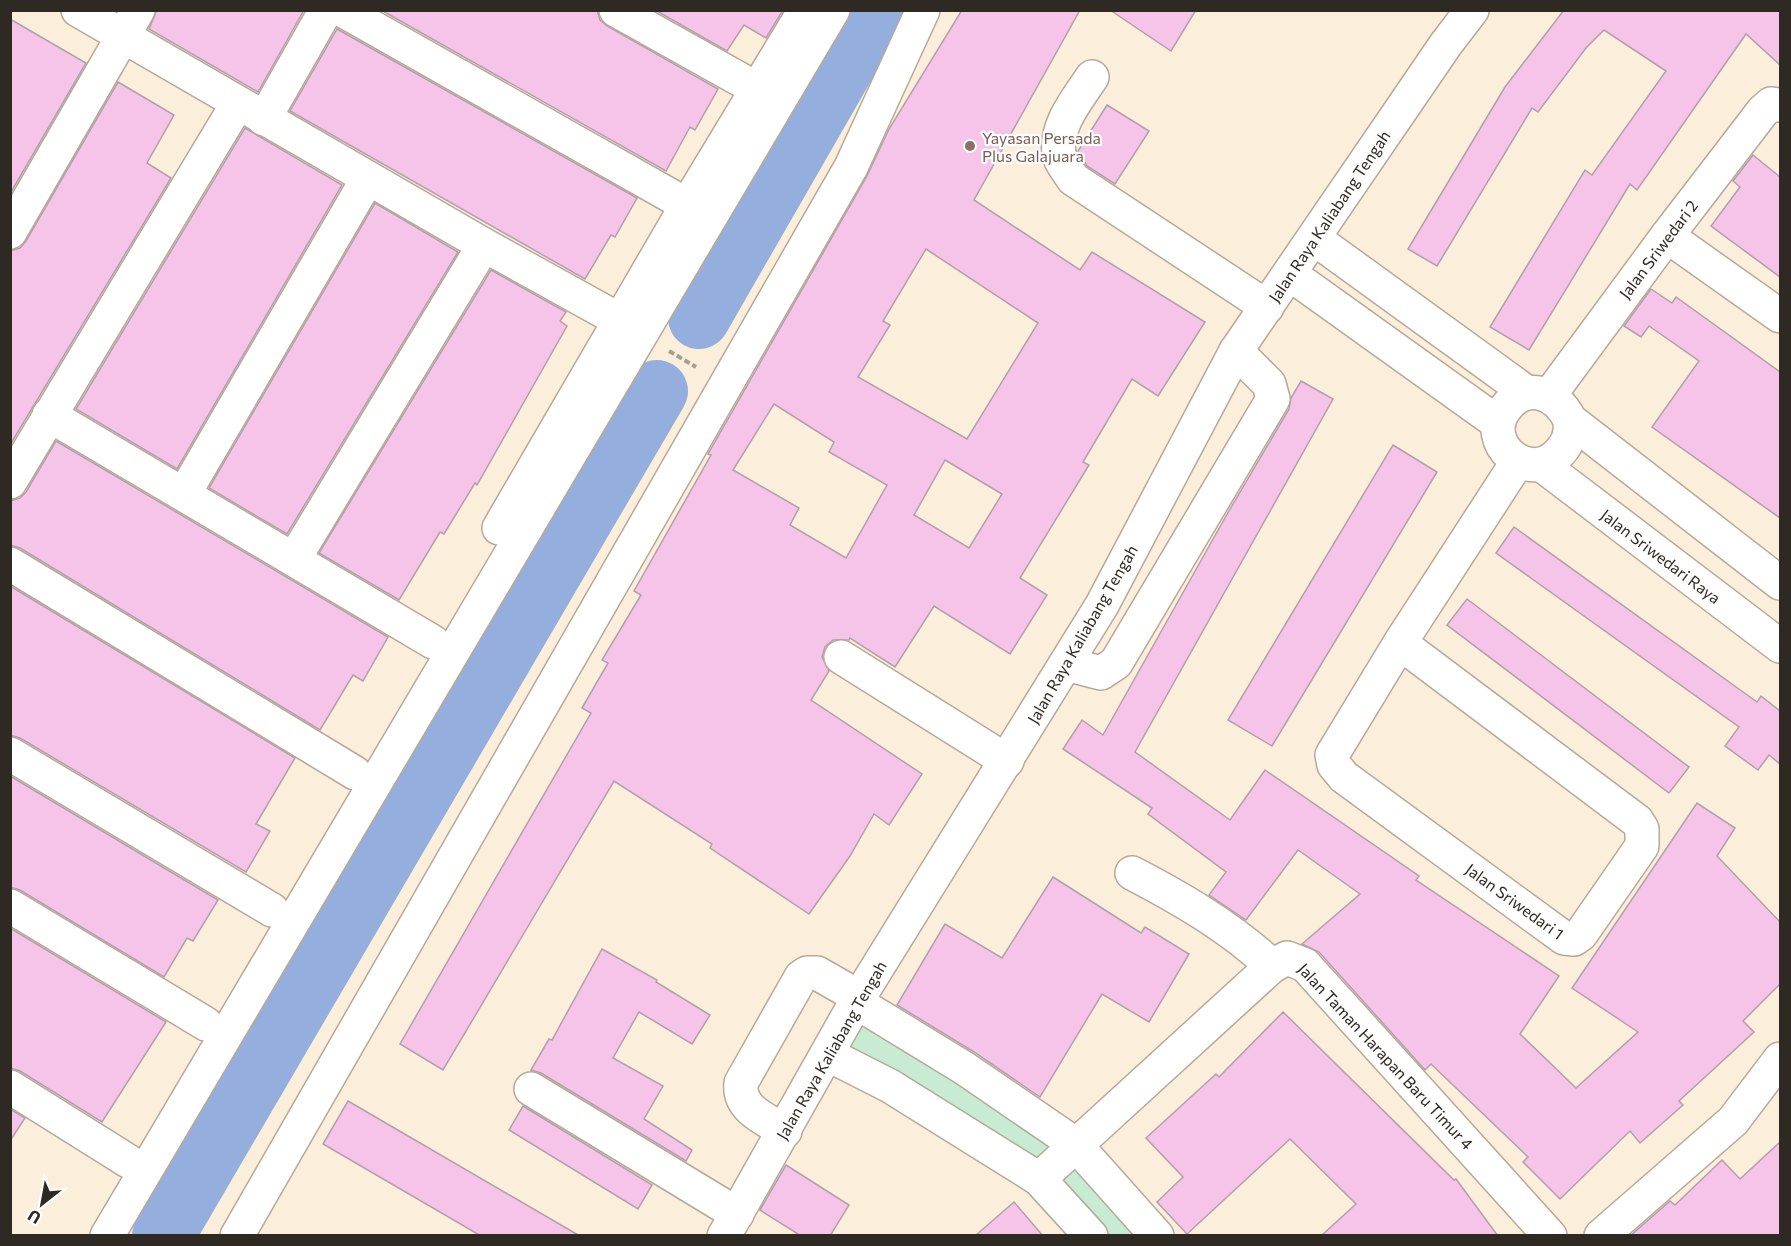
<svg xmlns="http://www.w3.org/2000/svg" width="1791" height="1246" font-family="Commissioner,sans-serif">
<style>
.green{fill:#c8ebd4}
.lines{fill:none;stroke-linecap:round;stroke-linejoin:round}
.river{stroke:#94aedd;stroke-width:62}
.building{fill:#f6c4e8;stroke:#b29fac;stroke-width:1.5;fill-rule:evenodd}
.minor-casing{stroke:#b6a998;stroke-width:36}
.major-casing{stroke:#b6a998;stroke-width:36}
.path{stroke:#a89f90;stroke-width:4;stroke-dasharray:6 3;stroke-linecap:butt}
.minor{stroke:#fff;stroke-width:33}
.major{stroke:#fff;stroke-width:33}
.education-dot{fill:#8d6e63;stroke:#fdfdfd;stroke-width:2}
.labels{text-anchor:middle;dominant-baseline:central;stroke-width:4.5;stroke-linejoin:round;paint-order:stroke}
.education-label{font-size:16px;fill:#785e54;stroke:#fdfdfd;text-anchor:start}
.street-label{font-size:16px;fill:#2e2922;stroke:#fdfdfd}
</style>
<rect width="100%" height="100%" fill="#fbeedb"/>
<!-- green -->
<path class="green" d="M 856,1002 L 1075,1144 L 1157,1235 L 1090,1235 L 1039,1179 L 829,1055 Z"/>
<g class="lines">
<!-- river -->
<g class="river">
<path d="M 699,318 L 876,10"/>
<path d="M 163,1236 L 657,391"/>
</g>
</g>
<!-- building -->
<g class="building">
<path d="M 157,10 L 304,10 L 258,92 L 149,29 Z"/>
<path d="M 381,10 L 597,10 L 600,20 L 607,26 L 718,89 L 695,130 L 690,127 L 666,171 Z"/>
<path d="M 655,10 L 783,10 L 766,38 L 744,25 L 727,51 Z"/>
<path d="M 962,10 L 1080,10 L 974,200 L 1080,270 L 1092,252 L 1205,322 L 1158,396 L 1132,379 L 1083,462 L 1089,465 L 1020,578 L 1047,595 L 1010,654 L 934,606 L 895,667 L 850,638 L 849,640 L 833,640 L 825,647 L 822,657 L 829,671 L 811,700 L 922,774 L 889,825 L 874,814 L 850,856 L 809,914 L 710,848 L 712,844 L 614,781 L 443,1070 L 400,1044 L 591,713 L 582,708 L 608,663 L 602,660 L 641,595 L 634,591 L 711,455 L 708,454 L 867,176 L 889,129 ZM 926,249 L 1038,323 L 967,439 L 858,377 L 890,325 L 883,321 ZM 774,404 L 834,442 L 829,452 L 887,485 L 846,558 L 790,525 L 799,508 L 733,470 ZM 945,460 L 1002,494 L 969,548 L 914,515 Z"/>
<path d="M 1110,10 L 1196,10 L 1171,51 Z"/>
<path d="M 1564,10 L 1780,10 L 1780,65 L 1746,34 L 1637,190 L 1630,184 L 1529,350 L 1490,327 L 1585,170 L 1592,175 L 1666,71 L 1604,30 L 1586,48 L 1538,112 L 1532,108 L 1437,266 L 1408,249 L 1505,87 Z"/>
<path d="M 10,19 L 86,63 L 10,194 Z"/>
<path d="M 337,29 L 637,198 L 615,237 L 611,235 L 585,279 L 290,111 Z"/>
<path d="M 118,82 L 174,115 L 147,163 L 171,178 L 10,445 L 10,251 L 20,248 L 26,241 Z"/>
<path d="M 1107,105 L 1149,131 L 1115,184 L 1087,166 L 1078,151 Z"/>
<path d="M 245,128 L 342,185 L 177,469 L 76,409 Z"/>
<path d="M 1753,155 L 1780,177 L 1780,277 L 1711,226 L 1740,187 L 1733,181 Z"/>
<path d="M 375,203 L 458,252 L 287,534 L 209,488 Z"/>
<path d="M 491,270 L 566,312 L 560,321 L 567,326 L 477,485 L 475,483 L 444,534 L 440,532 L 399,600 L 319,553 Z"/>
<path d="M 1651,289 L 1672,303 L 1676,297 L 1780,372 L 1780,518 L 1652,427 L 1699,361 L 1649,326 L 1641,337 L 1624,326 Z"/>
<path d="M 1301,381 L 1333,399 L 1135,752 L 1230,820 L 1265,770 L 1419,876 L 1416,880 L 1559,976 L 1520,1034 L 1576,1088 L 1638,1032 L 1572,988 L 1697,803 L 1735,828 L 1717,856 L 1780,922 L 1780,984 L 1743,1021 L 1754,1032 L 1679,1101 L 1683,1105 L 1640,1143 L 1630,1131 L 1560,1199 L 1523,1162 L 1528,1157 L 1431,1064 L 1425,1070 L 1319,952 L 1302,944 L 1360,894 L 1298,850 L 1246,920 L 1209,895 L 1226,872 L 1148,814 L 1152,808 L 1063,749 L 1082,720 L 1103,735 L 1226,516 L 1289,409 L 1291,398 Z"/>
<path d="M 56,441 L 388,637 L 363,681 L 353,675 L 320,730 L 20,548 L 10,545 L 10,501 L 20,498 L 26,492 Z"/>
<path d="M 1393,445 L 1437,472 L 1272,746 L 1228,720 Z"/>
<path d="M 1514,527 L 1757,702 L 1761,696 L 1780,711 L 1780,764 L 1769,755 L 1758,770 L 1725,746 L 1739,727 L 1496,553 Z"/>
<path d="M 10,586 L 295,758 L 256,824 L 270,831 L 246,872 L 20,738 L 10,735 Z"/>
<path d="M 1467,599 L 1689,767 L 1669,793 L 1447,625 Z"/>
<path d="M 10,776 L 218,900 L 193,941 L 187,938 L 164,977 L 20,890 L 10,887 Z"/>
<path d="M 1053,877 L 1141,933 L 1145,927 L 1189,954 L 1149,1022 L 1102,994 L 1040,1097 L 974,1052 L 897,1005 L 945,924 L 1002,958 Z"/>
<path d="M 10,928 L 166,1022 L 102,1122 L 20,1071 L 10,1068 Z"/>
<path d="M 602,949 L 657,980 L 656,982 L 710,1015 L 692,1044 L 639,1012 L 613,1058 L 663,1086 L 644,1119 L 692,1150 L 686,1161 L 541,1073 L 531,1070 L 549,1039 L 552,1040 Z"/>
<path d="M 1283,1012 L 1454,1180 L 1456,1179 L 1498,1236 L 1321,1236 L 1356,1204 L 1290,1139 L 1187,1234 L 1157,1202 L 1183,1177 L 1146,1138 L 1216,1074 L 1219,1077 Z"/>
<path d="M 348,1101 L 580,1236 L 481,1236 L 323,1144 Z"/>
<path d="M 523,1106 L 652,1185 L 638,1209 L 509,1130 Z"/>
<path d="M 10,1109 L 25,1118 L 10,1141 Z"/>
<path d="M 1780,1142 L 1780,1236 L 1630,1236 L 1670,1201 L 1675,1205 L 1722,1160 L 1740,1179 Z"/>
<path d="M 786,1165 L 849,1205 L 830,1236 L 801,1236 L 760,1210 Z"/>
<path d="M 1014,1202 L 1043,1236 L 975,1236 Z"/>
</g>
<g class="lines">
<defs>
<g id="minor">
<path d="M 78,10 L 484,245 L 621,321"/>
<path d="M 342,10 L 687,205"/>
<path d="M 616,10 L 759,90"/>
<path d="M 1092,77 C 1077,100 1055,125 1059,154 C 1060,162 1069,172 1073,179 L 1267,307"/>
<path d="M 264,119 L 326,10"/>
<path d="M 10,232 L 138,10"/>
<path d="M 1667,236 L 1780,316"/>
<path d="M 1315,239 L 1526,392"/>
<path d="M 1290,274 L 1498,423"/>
<path d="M 1549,396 L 1667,236 L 1763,111 L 1771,104 L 1780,105"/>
<path d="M 49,415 L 433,642"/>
<path d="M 1570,420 C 1571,433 1569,443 1559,453 C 1528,486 1480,442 1505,409 C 1525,381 1556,391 1570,420 L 1780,583"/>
<path d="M 1542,465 L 1780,646"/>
<path d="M 10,482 L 238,103"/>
<path d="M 184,494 L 368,178"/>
<path d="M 499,528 L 687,205 L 805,10"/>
<path d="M 294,559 L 484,245"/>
<path d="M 10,564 L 355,773"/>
<path d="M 1400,643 L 1637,821 L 1642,829 L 1642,846 L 1581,934 L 1574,939 L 1564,938 L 1344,777 L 1334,765 L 1332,755 L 1400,643 L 1518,461"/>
<path d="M 841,657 L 1007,761"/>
<path d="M 1066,664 L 1101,673 L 1116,663 L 1273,399 L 1269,384 L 1236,351"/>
<path d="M 10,754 L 272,910"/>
<path d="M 1132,873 C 1182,899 1230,927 1272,966"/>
<path d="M 10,906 L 206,1024"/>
<path d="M 856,1002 L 964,1068 L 1075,1144 L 1157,1236"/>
<path d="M 829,1055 L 890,1086 L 1039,1179 L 1091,1236"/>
<path d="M 10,1087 L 128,1161"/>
<path d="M 531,1089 L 737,1214"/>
<path d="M 785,1131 C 765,1119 738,1109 741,1083 L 801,977 L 807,973 L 817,973 L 859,997"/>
<path d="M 1039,1179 L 1272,966 L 1287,958 L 1305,965 L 1550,1236"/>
<path d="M 107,1236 L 833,10"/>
<path d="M 237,1236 L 851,167 L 923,10"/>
<path d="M 1601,1236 L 1733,1121 L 1780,1059"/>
</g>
<path id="major" d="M 724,1236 L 856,1002 L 1102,605 L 1236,351 L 1446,44 L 1472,10"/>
</defs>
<!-- minor casing -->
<use href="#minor" class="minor-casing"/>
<!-- major casing -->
<use href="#major" class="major-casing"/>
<!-- path -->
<path class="path" d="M 669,351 L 696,367"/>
<!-- minor -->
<use href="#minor" class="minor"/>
<!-- major -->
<use href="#major" class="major"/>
</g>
<!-- markers -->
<circle class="education-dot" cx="970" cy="146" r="6"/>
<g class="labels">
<!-- education labels -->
<g class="education-label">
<text x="982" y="137">Yayasan Persada<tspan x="982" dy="18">Plus Galajuara</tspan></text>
</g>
<!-- street labels -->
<g class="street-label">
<text transform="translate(1329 216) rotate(-56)">Jalan Raya Kaliabang Tengah</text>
<text transform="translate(1658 249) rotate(-53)">Jalan Sriwedari 2</text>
<text transform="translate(1661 556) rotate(37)">Jalan Sriwedari Raya</text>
<text transform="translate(1082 634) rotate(-60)">Jalan Raya Kaliabang Tengah</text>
<text transform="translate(1515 901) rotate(36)">Jalan Sriwedari 1</text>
<text transform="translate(831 1050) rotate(-60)">Jalan Raya Kaliabang Tengah</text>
<text transform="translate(1386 1056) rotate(47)">Jalan Taman Harapan Baru Timur 4</text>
</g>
</g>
<!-- border -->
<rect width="1791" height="1246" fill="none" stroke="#2e2922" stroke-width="24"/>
<!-- north arrow -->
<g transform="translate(42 1204) rotate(211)" stroke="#fdfdfd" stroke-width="4.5" paint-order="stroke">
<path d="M0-4.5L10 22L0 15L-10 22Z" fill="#2e2922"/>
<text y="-9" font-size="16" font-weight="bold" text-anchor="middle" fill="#2e2922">U</text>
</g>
</svg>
